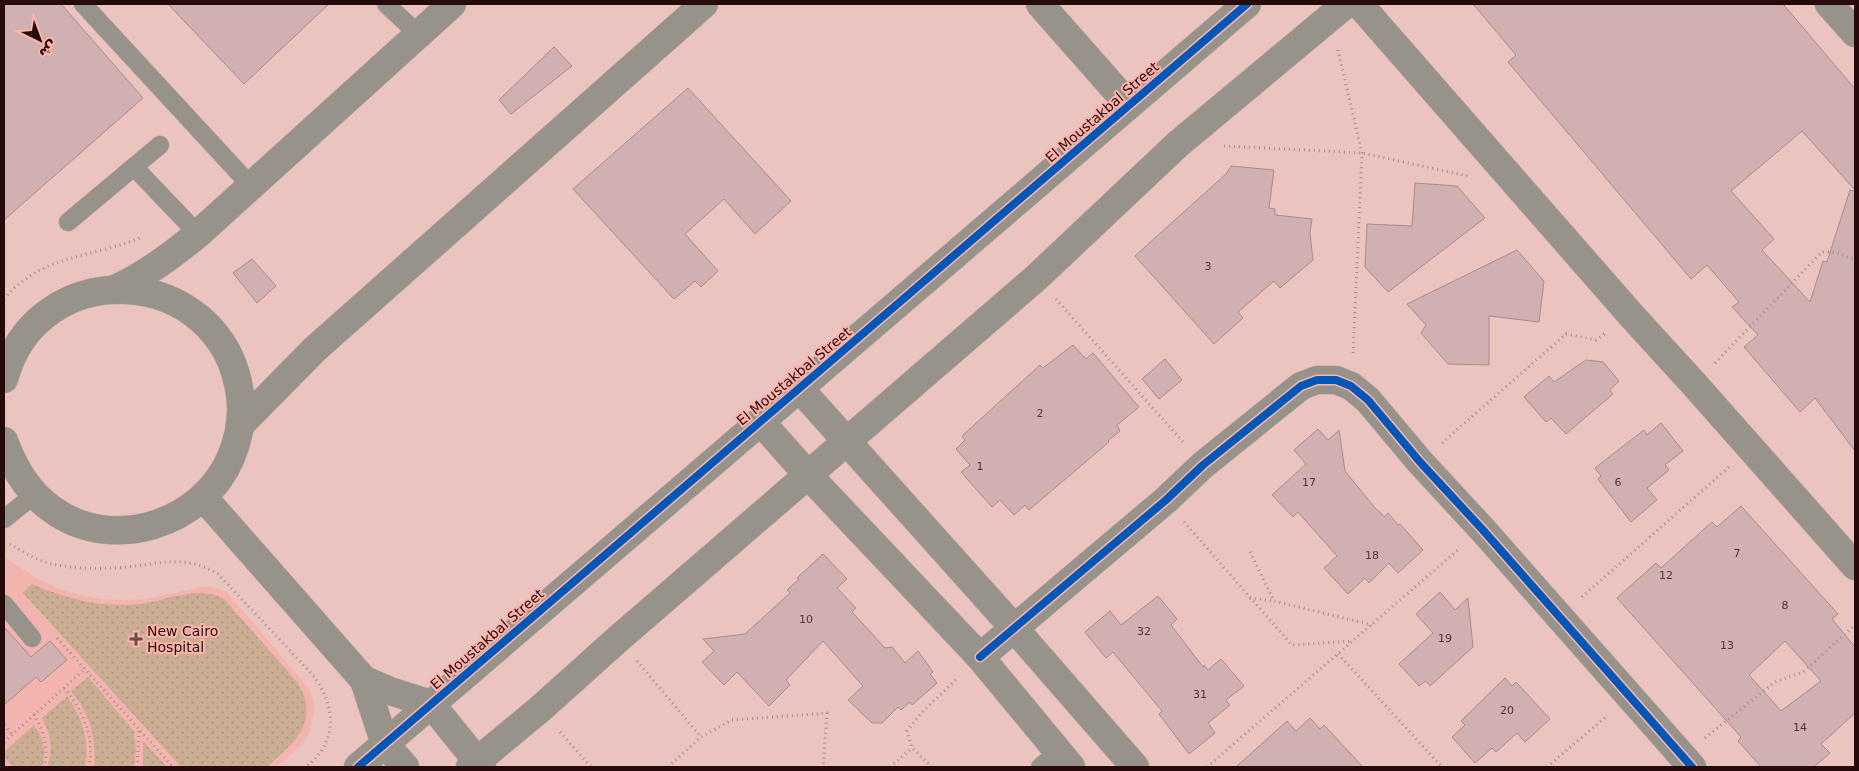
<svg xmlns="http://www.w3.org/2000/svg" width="1859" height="771" font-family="'DejaVu Sans',Vazirmatn,sans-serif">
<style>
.built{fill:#f3b4af}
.grass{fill:url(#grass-dots)}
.building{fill:#d0b0b1;stroke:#aa8b8c;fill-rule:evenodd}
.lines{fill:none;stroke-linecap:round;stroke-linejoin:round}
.service-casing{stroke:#c4a5a2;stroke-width:19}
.minor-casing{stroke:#c4a5a2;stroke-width:29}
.tertiary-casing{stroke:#c4a5a2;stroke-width:29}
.path{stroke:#9c8f89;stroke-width:3;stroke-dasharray:1 4;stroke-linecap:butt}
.service{stroke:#97938b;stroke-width:18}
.minor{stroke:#97938b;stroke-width:28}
.tertiary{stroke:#97938b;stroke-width:28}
.cycleway-casing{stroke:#fdb4ad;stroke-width:11}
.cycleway{stroke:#0057b8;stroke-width:8}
.poi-dot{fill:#6a4c49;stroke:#fdb4ad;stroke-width:2}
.labels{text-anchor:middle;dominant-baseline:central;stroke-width:4;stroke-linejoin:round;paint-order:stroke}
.number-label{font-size:11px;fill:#503534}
.street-label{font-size:14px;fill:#250c0a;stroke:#fdb4ad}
.poi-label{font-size:14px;fill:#250c0a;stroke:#fdb4ad;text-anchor:start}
</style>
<defs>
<pattern id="grass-dots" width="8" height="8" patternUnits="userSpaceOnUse" patternTransform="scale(1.25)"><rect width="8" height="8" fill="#cbad93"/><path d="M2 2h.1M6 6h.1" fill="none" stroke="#ae947d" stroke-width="1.8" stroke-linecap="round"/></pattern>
</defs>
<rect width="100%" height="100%" fill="#ebc3bf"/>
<!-- built -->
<path class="built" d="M 4,557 L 40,580 L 60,589 L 80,595 L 102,599 L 124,600 L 146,599 L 201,587 L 211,587 L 227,592 L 310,690 L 315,706 L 309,733 L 303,743 L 277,767 L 4,767 Z"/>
<!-- grass -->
<g class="grass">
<path d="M 32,584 C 64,598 95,606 130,605 C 161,604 197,583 224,599 L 298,683 C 321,723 294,742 267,767 L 181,767 L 23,593 Z"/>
<path d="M 88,677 L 134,731 L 136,750 L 134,767 L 94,767 C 96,736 91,716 71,691 Z"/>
<path d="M 67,696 C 82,718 90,740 85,767 L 47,767 C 53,750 51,734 42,718 Z"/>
<path d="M 34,725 C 43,738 47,752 42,767 L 13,767 L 4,757 L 4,752 Z"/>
<path d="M 143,741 L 167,767 L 143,767 Z"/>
</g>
<!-- building -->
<g class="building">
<path d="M 4,4 L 61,4 L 143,98 L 4,220 Z"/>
<path d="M 168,4 L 329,4 L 244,84 Z"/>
<path d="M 1473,4 L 1783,4 L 1855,89 L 1855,190 L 1802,131 L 1731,191 L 1774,239 L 1762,250 L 1810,302 L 1823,261 L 1827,262 L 1850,190 L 1855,191 L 1855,451 L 1815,398 L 1800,412 L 1744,347 L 1758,335 L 1732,307 L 1739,302 L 1707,265 L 1691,279 L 1508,62 L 1516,55 Z"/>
<path d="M 554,47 L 572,66 L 511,114 L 499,100 Z"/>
<path d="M 688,88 L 791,201 L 755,234 L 724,199 L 685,234 L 718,271 L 701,287 L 695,281 L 674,299 L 573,189 Z"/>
<path d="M 1231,166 L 1274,170 L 1269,208 L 1275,209 L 1275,215 L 1312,219 L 1310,233 L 1313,260 L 1280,288 L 1274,281 L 1238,312 L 1243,318 L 1214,344 L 1135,256 L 1227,173 Z"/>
<path d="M 1415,183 L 1457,186 L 1485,218 L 1388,292 L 1365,267 L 1367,224 L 1412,226 Z"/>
<path d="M 1517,250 L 1544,281 L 1539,322 L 1489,316 L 1489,365 L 1448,364 L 1421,333 L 1426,325 L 1407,304 Z"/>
<path d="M 252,259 L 276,286 L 257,303 L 233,273 Z"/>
<path d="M 1073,345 L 1086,359 L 1093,353 L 1139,407 L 1117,425 L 1120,431 L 1108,441 L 1109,442 L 1029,510 L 1025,505 L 1014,515 L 1000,500 L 992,507 L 961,472 L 970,465 L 956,449 L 965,440 L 962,436 L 1040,365 L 1043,368 Z"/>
<path d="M 1165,359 L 1182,380 L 1159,399 L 1142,379 Z"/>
<path d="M 1586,360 L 1603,362 L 1619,381 L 1610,390 L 1613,394 L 1566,434 L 1551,418 L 1546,422 L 1524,397 L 1549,376 L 1554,382 Z"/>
<path d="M 1661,423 L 1683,451 L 1665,465 L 1669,470 L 1647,488 L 1657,500 L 1631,522 L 1598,479 L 1601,476 L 1595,468 L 1644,430 L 1647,435 Z"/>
<path d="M 1318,429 L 1328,440 L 1339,430 L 1345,471 L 1375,508 L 1385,517 L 1388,513 L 1398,525 L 1400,524 L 1423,550 L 1398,573 L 1389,563 L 1369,583 L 1365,578 L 1348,594 L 1324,568 L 1337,556 L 1298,512 L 1293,517 L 1272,495 L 1306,464 L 1294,450 Z"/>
<path d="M 1741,506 L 1838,614 L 1832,619 L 1855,647 L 1855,713 L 1821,744 L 1830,753 L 1814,767 L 1761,767 L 1738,741 L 1741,737 L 1617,598 L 1656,563 L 1661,568 L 1712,522 L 1717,527 ZM 1785,641 L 1821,681 L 1781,711 L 1749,675 Z"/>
<path d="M 823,554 L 847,579 L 837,588 L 856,608 L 852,612 L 885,648 L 892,647 L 905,663 L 918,651 L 933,672 L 930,674 L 937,683 L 912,705 L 910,702 L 901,710 L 898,707 L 882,723 L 872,723 L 848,700 L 863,686 L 823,641 L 786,680 L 790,685 L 769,706 L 737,672 L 724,685 L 702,662 L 714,651 L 703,639 L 745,634 L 790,593 L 787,590 L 799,579 L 797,578 Z"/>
<path d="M 1440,592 L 1455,610 L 1468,598 L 1473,647 L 1430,686 L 1426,681 L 1419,686 L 1399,664 L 1433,633 L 1416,614 Z"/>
<path d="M 1158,596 L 1177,619 L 1171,625 L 1203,667 L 1204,665 L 1208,670 L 1221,659 L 1244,686 L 1226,700 L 1230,705 L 1208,723 L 1215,733 L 1189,754 L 1159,714 L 1162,711 L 1113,652 L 1106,658 L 1085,632 L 1110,611 L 1121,625 Z"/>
<path d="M 4,627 L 31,657 L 50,641 L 67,660 L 41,682 L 36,677 L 4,705 Z"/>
<path d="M 1505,678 L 1512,686 L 1516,682 L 1550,719 L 1525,742 L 1517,733 L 1496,752 L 1492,748 L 1475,763 L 1452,737 L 1465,725 L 1461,721 Z"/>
<path d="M 1310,718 L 1320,729 L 1324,725 L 1363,767 L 1236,767 L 1287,721 L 1296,731 Z"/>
</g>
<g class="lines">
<defs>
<g id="service">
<path d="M 83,4 L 251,186"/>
<path d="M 386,4 L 418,34"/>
<path d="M 134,167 L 198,234"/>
<path d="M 68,222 L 160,145"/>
<path d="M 4,519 L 34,495"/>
<path d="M 4,604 L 32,638"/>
<path d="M 1040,767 L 1057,753"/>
</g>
<g id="minor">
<path d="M 1040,4 L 1129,105"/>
<path d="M 1359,4 L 1631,315 L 1694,384 L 1855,566"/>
<path d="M 1829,4 L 1855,33"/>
<path d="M 115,289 C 146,275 172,255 198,234 L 452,4"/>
<path d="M 4,379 C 38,252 222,264 240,394 C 243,415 239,438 231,457 C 203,524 113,553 53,510 C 28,493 14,469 4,441"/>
<path d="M 799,388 L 1014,628 L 1135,767"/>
<path d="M 760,421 L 808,475 L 980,657 L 1071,767"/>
<path d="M 240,425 L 315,349 L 704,4"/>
<path d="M 203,497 L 364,680 L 385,744 L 405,767"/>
<path d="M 980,657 L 1166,500 L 1203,465 L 1301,386 L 1317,380 L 1336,380 L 1351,386 L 1368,400 L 1420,462 L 1482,529 L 1692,767"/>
<path d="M 364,680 L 390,691 L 431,704 L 482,767"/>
</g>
<g id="tertiary">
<path d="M 358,767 L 1247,4"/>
<path d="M 470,767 L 540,709 L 618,639 L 1037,277 L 1178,144 L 1346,4"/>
</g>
</defs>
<!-- service casing -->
<use href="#service" class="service-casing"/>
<!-- minor casing -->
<use href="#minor" class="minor-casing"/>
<!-- tertiary casing -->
<use href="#tertiary" class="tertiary-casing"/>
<!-- path -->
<g class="path">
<path d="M 1338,50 L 1362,153 L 1353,355"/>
<path d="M 1224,146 L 1362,153 L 1468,176"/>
<path d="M 4,299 C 42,254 91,258 140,238"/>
<path d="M 1056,299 L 1183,442"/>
<path d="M 1715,363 L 1822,252 L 1836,252 L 1855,260"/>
<path d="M 1442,443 L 1566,334 L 1596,340 L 1606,333"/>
<path d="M 1184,522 L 1292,645 L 1352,641"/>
<path d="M 10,544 C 22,551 34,559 48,563 C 68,568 92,569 113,568 C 152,567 181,551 218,574 L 313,675 C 336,707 339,740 306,767"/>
<path d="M 1250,552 L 1274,601 L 1372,625"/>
<path d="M 1582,597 L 1729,467"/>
<path d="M 1250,598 L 1273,601"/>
<path d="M 57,638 L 173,767"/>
<path d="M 1338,654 L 1442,767"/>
<path d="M 637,661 L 701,737"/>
<path d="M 64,688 C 83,710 95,738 89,767"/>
<path d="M 34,714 C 43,732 50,748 44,767"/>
<path d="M 4,725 L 12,734"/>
<path d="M 560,732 L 591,767"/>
<path d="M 1705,738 L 1775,682 L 1803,672 L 1855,625"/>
<path d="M 4,742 L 85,669"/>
<path d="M 137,767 L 139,730"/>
<path d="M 668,767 L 701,737 L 732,720 L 827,713 L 823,767"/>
<path d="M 890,767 L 912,748"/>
<path d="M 932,767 L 912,748 L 907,731 L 922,712 L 958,678"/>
<path d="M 1207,767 L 1459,549"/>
<path d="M 1547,767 L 1608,715"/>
</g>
<!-- service -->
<use href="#service" class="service"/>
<!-- minor -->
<use href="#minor" class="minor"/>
<!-- tertiary -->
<use href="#tertiary" class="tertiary"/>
<defs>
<g id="cycleway">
<path d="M 980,657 L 1166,500 L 1203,465 L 1301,386 L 1317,380 L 1336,380 L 1351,386 L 1368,400 L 1420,462 L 1482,529 L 1692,767"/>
<path d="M 358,767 L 1247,4"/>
</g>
</defs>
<!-- cycleway casing -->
<use href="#cycleway" class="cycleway-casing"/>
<!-- cycleway -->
<use href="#cycleway" class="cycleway"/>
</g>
<!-- markers -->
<path class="poi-dot" d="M133.5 631.5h5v5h5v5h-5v5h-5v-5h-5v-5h5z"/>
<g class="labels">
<!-- number labels -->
<g class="number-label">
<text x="1208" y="266">3</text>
<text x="1040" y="413">2</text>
<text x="980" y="466">1</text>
<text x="1309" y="482">17</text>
<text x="1618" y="482">6</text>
<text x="1737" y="553">7</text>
<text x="1372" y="555">18</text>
<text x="1666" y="575">12</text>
<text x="1785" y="605">8</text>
<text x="806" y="619">10</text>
<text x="1144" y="631">32</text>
<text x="1445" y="638">19</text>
<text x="1727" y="645">13</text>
<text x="1200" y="694">31</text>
<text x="1507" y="710">20</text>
<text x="1800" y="727">14</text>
</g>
<!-- street labels -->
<g class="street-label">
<text transform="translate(1102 112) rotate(-41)">El Moustakbal Street</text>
<text transform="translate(794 376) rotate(-40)">El Moustakbal Street</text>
<text transform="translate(487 639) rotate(-41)">El Moustakbal Street</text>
</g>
<!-- poi labels -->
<g class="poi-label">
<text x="147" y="631">New Cairo<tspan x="147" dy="16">Hospital</tspan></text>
</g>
</g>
<!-- border -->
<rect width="1859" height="771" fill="none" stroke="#250c0a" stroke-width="10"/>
<!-- north arrow -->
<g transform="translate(40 40) rotate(138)" stroke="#fdb4ad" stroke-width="4" paint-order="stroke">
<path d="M0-4L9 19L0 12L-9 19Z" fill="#250c0a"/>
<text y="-8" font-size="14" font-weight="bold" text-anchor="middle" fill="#250c0a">ش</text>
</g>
</svg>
